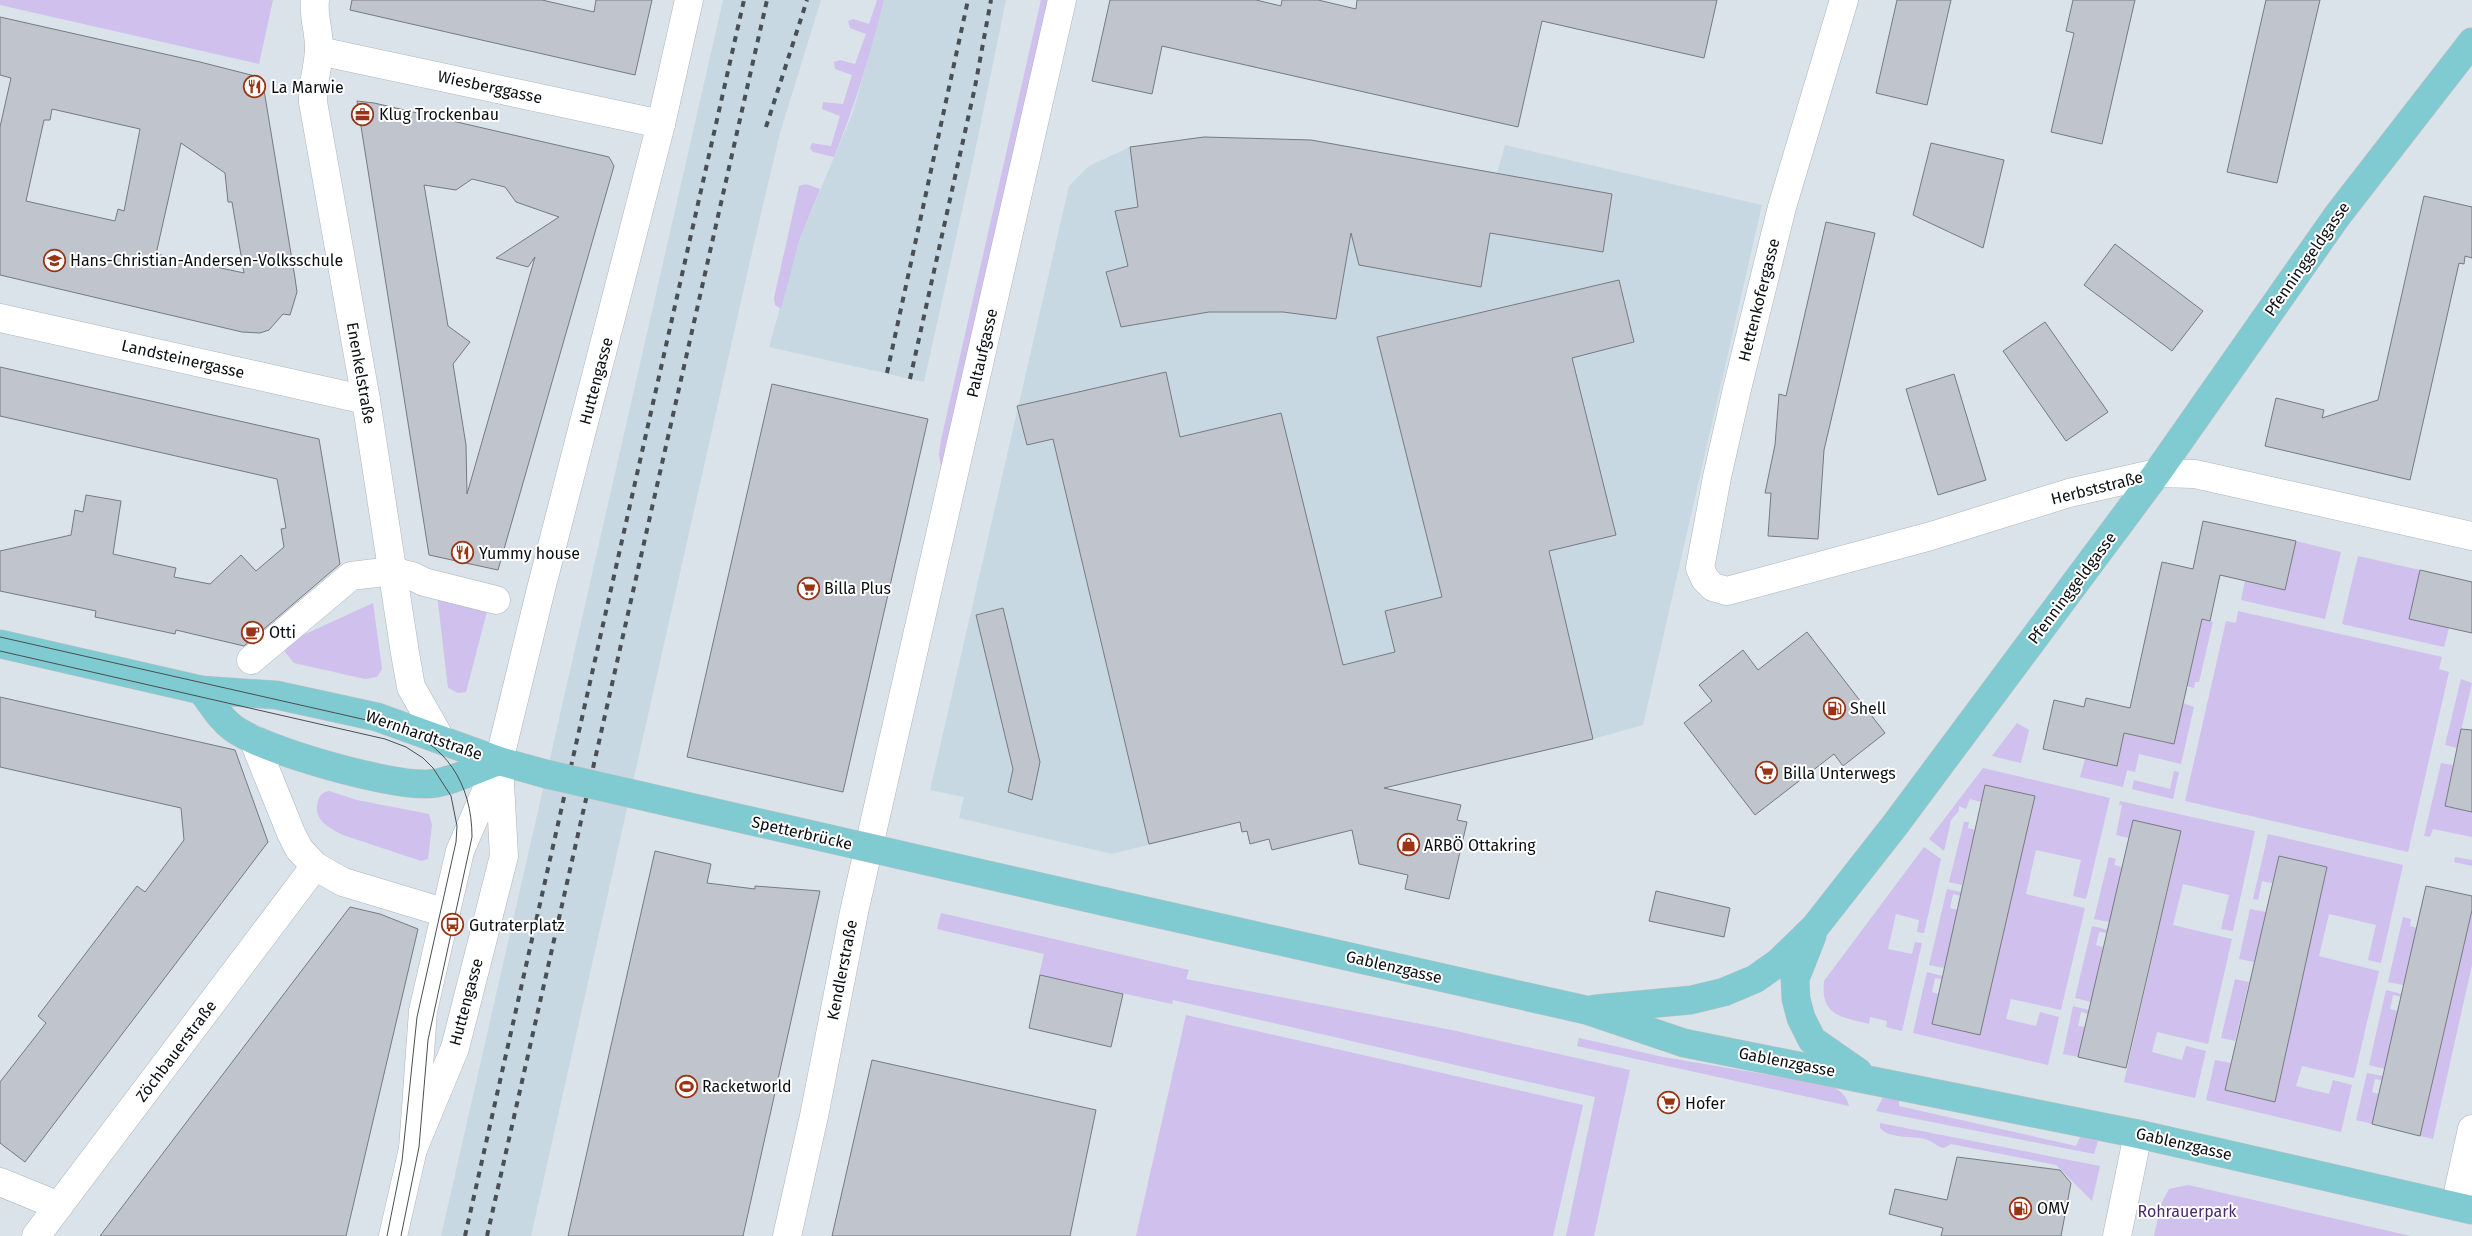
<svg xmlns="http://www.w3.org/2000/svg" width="2472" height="1236" font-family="'Fira Sans',sans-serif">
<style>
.built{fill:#c7d8e3}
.green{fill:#cfc0ed}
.building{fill:#c0c4cd;stroke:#767a82;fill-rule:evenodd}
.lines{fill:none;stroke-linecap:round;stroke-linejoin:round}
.minor-casing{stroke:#acb5bb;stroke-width:29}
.major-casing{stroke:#c0c1c1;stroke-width:29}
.minor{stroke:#fff;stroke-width:28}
.major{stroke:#80cad1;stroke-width:28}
.tram{stroke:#494f52;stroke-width:1}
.rail{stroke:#494f52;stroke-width:4;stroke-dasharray:6 6;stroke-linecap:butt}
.major-bridge-casing{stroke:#c0c1c1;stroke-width:29;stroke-linecap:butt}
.major-bridge{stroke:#80cad1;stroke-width:28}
.labels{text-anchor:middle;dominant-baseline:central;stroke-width:4;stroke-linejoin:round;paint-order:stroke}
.poi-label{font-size:16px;fill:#0b0f11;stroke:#fff;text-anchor:start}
.street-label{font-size:16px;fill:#0b0f11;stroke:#fff}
.park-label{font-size:16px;fill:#482b6f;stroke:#fff}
</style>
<rect width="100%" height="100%" fill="#d9e3e9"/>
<!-- built -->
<g class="built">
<path d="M 723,0 L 821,0 L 780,133 L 755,239 L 531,1236 L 441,1236 Z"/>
<path d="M 884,0 L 1006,0 L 973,161 L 924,382 L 769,347 L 799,241 L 853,112 Z"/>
<path d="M 1204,137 L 1311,140 L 1497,173 L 1505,145 L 1762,205 L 1643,725 L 1593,739 L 1316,804 L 1324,837 L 1272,850 L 1269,839 L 1250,844 L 1248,831 L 1242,832 L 1240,822 L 1112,854 L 959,818 L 964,797 L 930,790 L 1069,186 L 1089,166 L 1130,147 Z"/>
</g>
<!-- green -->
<g class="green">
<path d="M 0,0 L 273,0 L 259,64 L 0,5 Z"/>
<path d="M 877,0 L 884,0 C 870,54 855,106 834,157 L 813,152 L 810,148 L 812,143 L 831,146 L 840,116 L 822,109 L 823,102 L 843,104 L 852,75 L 835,69 L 834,62 L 840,60 L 855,64 L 866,34 L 850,28 L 848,21 L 853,19 L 869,24 Z"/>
<path d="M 1041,0 L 1055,0 L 942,476 L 939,454 L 941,440 Z"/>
<path d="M 806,184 L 820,189 L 799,241 L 781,309 L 775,305 L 774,298 L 799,186 Z"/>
<path d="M 2296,541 L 2341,552 L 2325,619 L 2241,600 L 2245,581 L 2285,590 Z"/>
<path d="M 2358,556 L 2420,570 L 2449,628 L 2444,647 L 2342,624 Z"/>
<path d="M 437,594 L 489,604 L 466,692 L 458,693 L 448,688 Z"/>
<path d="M 373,603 L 382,669 L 377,677 L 365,679 L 294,663 L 285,652 L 288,642 Z"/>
<path d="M 2238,611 L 2442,657 L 2439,669 L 2449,672 L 2408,852 L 2185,801 L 2226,621 L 2236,623 Z"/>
<path d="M 2202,619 L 2213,622 L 2199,682 L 2195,682 L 2194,688 L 2187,686 Z"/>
<path d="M 2461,679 L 2472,683 L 2457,748 L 2445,745 Z"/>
<path d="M 2183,703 L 2194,707 L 2181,764 L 2139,754 L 2135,772 L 2127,770 L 2123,787 L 2080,777 L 2085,759 L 2117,765 L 2124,733 L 2174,744 Z"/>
<path d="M 2017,723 L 2029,730 L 2021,763 L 1992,756 Z"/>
<path d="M 2441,763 L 2453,765 L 2445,806 L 2472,812 L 2472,837 L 2433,829 L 2430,837 L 2424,836 Z"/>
<path d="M 1983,768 L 2110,798 L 2086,899 L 2073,896 L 2081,860 L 2036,850 L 2026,894 L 2085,908 L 2061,1010 L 2011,999 L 2006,1019 L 2036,1026 L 2040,1012 L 2059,1017 L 2048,1065 L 1913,1033 L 1927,972 L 1943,976 L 1942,979 L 1935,978 L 1932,992 L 1939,994 L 1980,1034 L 2034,796 L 1985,785 L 1981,802 L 1970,799 L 1966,809 L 1959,806 L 1959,811 L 1951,820 L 1944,851 L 1929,839 Z"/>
<path d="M 2174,771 L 2179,772 L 2173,799 L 2132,789 L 2134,780 L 2170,789 Z"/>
<path d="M 329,791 L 357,800 L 429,814 L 432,825 L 428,859 L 421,861 L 343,835 C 329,828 312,819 318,801 C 320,795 323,792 329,791 Z"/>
<path d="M 2120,801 L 2255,831 L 2233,931 L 2221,929 L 2229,895 L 2183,884 L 2173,925 L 2232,939 L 2208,1044 L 2157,1032 L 2152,1052 L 2182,1060 L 2186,1046 L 2206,1051 L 2195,1098 L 2124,1082 L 2181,832 L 2133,820 L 2129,838 L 2116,835 L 2122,805 L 2119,805 Z"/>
<path d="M 1964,822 L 1969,822 L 1968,828 L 1975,830 L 1962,885 L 1949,882 Z"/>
<path d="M 2268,834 L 2403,865 L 2381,963 L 2368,960 L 2376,925 L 2329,914 L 2319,956 L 2379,971 L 2354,1078 L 2302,1066 L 2296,1086 L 2329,1094 L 2333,1080 L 2352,1085 L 2341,1132 L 2206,1100 L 2215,1060 L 2231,1063 L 2225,1090 L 2275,1102 L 2326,867 L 2279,856 L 2272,883 L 2262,881 L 2258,900 L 2253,899 Z"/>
<path d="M 1924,847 L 1941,859 L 1924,933 L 1917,932 L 1919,920 L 1896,914 L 1888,949 L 1912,954 L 1915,942 L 1922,943 L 1902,1031 L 1886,1027 L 1887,1021 L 1870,1017 L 1869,1024 C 1842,1017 1820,1016 1824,981 Z"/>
<path d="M 2109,857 L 2116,859 L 2114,865 L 2122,867 L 2110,922 L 2094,919 Z"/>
<path d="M 2455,857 L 2472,860 L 2472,866 L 2454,862 Z"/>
<path d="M 1947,889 L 1961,892 L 1960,896 L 1953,894 L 1950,908 L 1958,910 L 1944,968 L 1929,965 Z"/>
<path d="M 2250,909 L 2266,912 L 2254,962 L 2239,959 Z"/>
<path d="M 2472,910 L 2472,965 L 2433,1139 L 2420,1136 Z"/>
<path d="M 941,913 L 1189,970 L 1186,979 L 1452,1030 L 1630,1070 L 1594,1236 L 1566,1236 L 1595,1097 L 1173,1000 L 1172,1004 L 1039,975 L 1044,954 L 937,929 Z"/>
<path d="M 2403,917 L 2411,919 L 2410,926 L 2417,928 L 2403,985 L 2388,982 Z"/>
<path d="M 2092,926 L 2108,930 L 2107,933 L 2099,932 L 2096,945 L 2103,947 L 2091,1002 L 2075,998 Z"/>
<path d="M 2235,979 L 2249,982 L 2235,1041 L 2221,1038 Z"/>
<path d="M 2386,990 L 2402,994 L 2401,997 L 2393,995 L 2390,1009 L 2398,1011 L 2385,1069 L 2369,1065 Z"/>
<path d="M 2073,1006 L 2089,1010 L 2088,1014 L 2081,1012 L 2078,1026 L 2085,1027 L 2078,1057 L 2063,1054 Z"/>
<path d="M 1186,1015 L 1583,1105 L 1553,1236 L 1136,1236 Z"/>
<path d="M 1579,1038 L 1663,1057 L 1829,1085 C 1840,1090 1846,1094 1849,1106 L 1577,1046 Z"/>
<path d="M 2367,1073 L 2383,1076 L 2382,1080 L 2375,1079 L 2372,1092 L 2379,1094 L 2372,1124 L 2356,1120 Z"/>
<path d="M 1883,1097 L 1899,1097 L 1899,1106 L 2076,1146 L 2080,1137 L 2098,1141 L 2094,1154 L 1876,1111 Z"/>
<path d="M 1880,1123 L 2100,1166 L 2092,1201 L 2056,1165 L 1951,1144 L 1944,1148 C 1938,1147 1936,1144 1930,1141 C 1916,1134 1892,1141 1880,1128 Z"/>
<path d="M 2188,1185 L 2411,1236 L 2154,1236 L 2161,1204 L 2169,1189 Z"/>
</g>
<!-- building -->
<g class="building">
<path d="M 352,0 L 542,0 L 594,12 L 596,0 L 652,0 L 635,75 L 350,10 Z"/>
<path d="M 1110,0 L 1256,0 L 1281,6 L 1282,0 L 1318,0 L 1356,9 L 1357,0 L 1717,0 L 1704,58 L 1542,21 L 1518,127 L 1162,46 L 1152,94 L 1092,81 Z"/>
<path d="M 1897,0 L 1951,0 L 1927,105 L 1876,93 Z"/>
<path d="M 2073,0 L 2135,0 L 2102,144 L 2051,132 L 2074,33 L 2066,31 Z"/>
<path d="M 2266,0 L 2320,0 L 2277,183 L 2227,172 Z"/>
<path d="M 0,17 L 200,62 L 255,76 L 264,90 L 295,278 L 297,292 L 290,315 L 283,314 L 269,330 L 260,333 L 242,332 L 0,275 L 0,127 L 11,78 L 0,75 ZM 52,109 L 140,129 L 124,211 L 118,209 L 115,221 L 26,201 L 44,120 L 50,120 ZM 181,143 L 225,173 L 228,202 L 232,202 L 244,273 L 156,254 Z"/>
<path d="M 357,101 L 374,103 L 609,157 L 614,166 L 498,570 L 429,555 ZM 472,179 L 505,187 L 516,202 L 559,217 L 496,258 L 528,267 L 535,257 L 467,494 L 466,445 L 453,364 L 470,342 L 448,326 L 424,185 L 456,190 Z"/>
<path d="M 1204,137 L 1311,140 L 1612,194 L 1603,252 L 1490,233 L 1481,287 L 1359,265 L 1351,233 L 1336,319 L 1283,312 L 1209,312 L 1121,327 L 1106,272 L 1128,266 L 1115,211 L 1138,207 L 1130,147 Z"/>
<path d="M 1931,143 L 2004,160 L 1983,248 L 1913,215 Z"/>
<path d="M 2424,196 L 2472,207 L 2472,258 L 2465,256 L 2464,264 L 2459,263 L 2410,480 L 2265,446 L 2276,398 L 2324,410 L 2322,418 L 2378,400 Z"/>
<path d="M 1826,222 L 1875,233 L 1824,450 L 1818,539 L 1768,536 L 1771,493 L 1765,493 L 1775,445 L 1779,394 L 1786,396 Z"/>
<path d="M 2115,244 L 2203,311 L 2172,351 L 2084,285 Z"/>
<path d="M 1619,280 L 1634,342 L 1572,358 L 1616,535 L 1549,551 L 1593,739 L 1384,788 L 1461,805 L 1457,820 L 1467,822 L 1449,899 L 1405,889 L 1408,875 L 1359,864 L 1352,830 L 1272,850 L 1269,839 L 1250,844 L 1247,831 L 1242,832 L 1240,822 L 1149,844 L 1053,439 L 1027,445 L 1017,406 L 1166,372 L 1180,437 L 1281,413 L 1343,665 L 1395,652 L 1385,611 L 1442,597 L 1377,337 Z"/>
<path d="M 2045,322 L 2108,412 L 2066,441 L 2003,351 Z"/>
<path d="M 0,367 L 319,439 L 340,564 L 244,646 L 176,630 L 175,634 L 95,617 L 96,611 L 0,591 L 0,551 L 71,535 L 75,510 L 83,512 L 86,495 L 121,501 L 113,554 L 176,568 L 174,577 L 210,584 L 241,555 L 256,571 L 284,547 L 281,529 L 286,528 L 277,479 L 0,416 Z"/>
<path d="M 1954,374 L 1986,480 L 1938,495 L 1906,389 Z"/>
<path d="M 772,384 L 928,419 L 843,792 L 687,757 Z"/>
<path d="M 2203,521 L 2296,541 L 2285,590 L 2220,575 L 2210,621 L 2202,619 L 2174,744 L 2124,733 L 2117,766 L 2043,749 L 2054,700 L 2084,707 L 2086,698 L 2130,708 L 2162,562 L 2193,569 Z"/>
<path d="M 2420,570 L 2472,582 L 2472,633 L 2409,619 Z"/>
<path d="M 1003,608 L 1040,762 L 1032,800 L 1008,792 L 1013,769 L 976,615 Z"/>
<path d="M 1807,632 L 1885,733 L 1843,766 L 1834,754 L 1755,815 L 1684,723 L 1712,701 L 1699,685 L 1743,650 L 1758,670 Z"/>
<path d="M 0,697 L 235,750 L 268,842 L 25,1162 L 0,1143 L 0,1082 L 46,1023 L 38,1016 L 137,886 L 145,892 L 184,840 L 181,808 L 0,767 Z"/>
<path d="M 2461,729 L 2472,730 L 2472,812 L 2445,806 Z"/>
<path d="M 1985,785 L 2035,796 L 1980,1035 L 1932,1024 Z"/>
<path d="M 2133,820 L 2181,831 L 2126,1068 L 2078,1057 Z"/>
<path d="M 655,851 L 711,864 L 707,883 L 755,889 L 755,886 L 820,891 L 743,1236 L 568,1236 Z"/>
<path d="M 2279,856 L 2327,867 L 2275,1102 L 2225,1090 Z"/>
<path d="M 2426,886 L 2472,896 L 2472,910 L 2420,1136 L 2372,1124 Z"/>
<path d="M 1656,891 L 1730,908 L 1724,937 L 1649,921 Z"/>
<path d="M 350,907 L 380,914 L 418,929 L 346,1236 L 100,1236 Z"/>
<path d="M 1040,975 L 1123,994 L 1111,1047 L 1029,1028 Z"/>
<path d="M 872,1060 L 1096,1110 L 1070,1236 L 832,1236 Z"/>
<path d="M 1957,1157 L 2060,1170 L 2071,1183 L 2061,1236 L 1941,1236 L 1943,1228 L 1889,1214 L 1895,1189 L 1947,1200 Z"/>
</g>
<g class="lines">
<defs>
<g id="minor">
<path d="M 315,0 C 313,16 319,31 319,47 C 319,66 312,83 313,102 L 366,400 L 405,653 L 411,687 L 441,740"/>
<path d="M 1844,0 L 1782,207 L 1737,389 L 1717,477 L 1700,568 L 1705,579 L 1713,587 L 1727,591 L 1931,536 L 2069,493 L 2157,473 L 2195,474 L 2472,536"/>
<path d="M 319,51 L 661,124"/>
<path d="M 0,318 L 366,400"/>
<path d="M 251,660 L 351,576 L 392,571 L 412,576 L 424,582 L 496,600"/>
<path d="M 253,739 L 291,833 L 299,849 L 315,866 L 343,882 L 446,913"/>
<path d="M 413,1149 L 423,1011 L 460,851 L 499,761 L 541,589 L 661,124 L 689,0"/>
<path d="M 0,1182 L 59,1206"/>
<path d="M 2455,1206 L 2472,1129"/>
<path d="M 36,1236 L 315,866"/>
<path d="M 393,1236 L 413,1149 L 455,1048 L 504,856 L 499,765"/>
<path d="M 787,1236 L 814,1116 L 854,912 L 1062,0"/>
<path d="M 2117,1236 L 2138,1134"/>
</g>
<g id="major">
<path d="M 0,644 L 201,690 L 276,695 L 377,717 L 499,761 L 546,774"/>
<path d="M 201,690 C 211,702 220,719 233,728 C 264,751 387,785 426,784 C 448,784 478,768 499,761"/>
<path d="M 1106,902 L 1586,1010 L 1684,1043 L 2138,1134 L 2472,1210"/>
<path d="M 1812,936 L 1795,979 L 1796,999 L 1801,1018 L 1812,1040 L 1858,1072"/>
<path d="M 1595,1009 L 1691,1000 L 1724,992 L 1755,979 L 1779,962 L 1815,927 L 1895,825 L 2157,473 L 2337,216 L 2472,42"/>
</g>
</defs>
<!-- minor casing -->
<use href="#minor" class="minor-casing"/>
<!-- major casing -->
<use href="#major" class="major-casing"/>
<!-- minor -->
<use href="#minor" class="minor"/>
<!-- major -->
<use href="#major" class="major"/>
<!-- tram -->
<g class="tram">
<path d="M 0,637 L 393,726 C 446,742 472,784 472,837 L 428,1040 L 419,1147 L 401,1236"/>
<path d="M 0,651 L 385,739 L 406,747 L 423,758 L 433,768 L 451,796 L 457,826 L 456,842 L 417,1017 L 402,1161 L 387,1236"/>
</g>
<!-- rail -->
<g class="rail">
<path d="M 766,127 L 807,0"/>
<path d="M 887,373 L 968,0"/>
<path d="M 910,379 L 975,87 L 991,0"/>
<path d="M 465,1236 L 744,0"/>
<path d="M 487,1236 L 767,0"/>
</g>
<defs>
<path id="major-bridge" d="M 546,774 L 1106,902"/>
</defs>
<!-- major-bridge casing -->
<use href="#major-bridge" class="major-bridge-casing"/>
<!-- major-bridge -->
<use href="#major-bridge" class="major-bridge"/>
</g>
<!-- icons -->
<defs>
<symbol id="restaurant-ring" viewBox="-11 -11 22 22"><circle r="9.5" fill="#fff" stroke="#9b3415" stroke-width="1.5"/><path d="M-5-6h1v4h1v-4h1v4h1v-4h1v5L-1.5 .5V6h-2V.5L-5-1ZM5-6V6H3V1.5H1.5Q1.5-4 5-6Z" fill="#9b3415"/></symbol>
<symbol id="office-ring" viewBox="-11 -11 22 22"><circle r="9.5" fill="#fff" stroke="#9b3415" stroke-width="1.5"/><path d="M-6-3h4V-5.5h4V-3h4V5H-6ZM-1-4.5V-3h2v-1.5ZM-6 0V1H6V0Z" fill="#9b3415"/></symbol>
<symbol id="school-ring" viewBox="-11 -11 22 22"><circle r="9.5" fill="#fff" stroke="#9b3415" stroke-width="1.5"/><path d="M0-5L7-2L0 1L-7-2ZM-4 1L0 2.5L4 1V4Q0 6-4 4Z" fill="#9b3415"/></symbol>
<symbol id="supermarket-ring" viewBox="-11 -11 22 22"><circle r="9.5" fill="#fff" stroke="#9b3415" stroke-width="1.5"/><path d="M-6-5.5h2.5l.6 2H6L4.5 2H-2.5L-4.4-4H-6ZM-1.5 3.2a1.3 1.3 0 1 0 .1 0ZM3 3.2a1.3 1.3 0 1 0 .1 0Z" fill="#9b3415"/></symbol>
<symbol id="cafe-ring" viewBox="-11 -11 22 22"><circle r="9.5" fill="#fff" stroke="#9b3415" stroke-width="1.5"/><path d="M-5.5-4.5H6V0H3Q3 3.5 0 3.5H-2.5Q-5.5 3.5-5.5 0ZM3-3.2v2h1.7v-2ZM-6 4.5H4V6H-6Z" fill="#9b3415"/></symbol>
<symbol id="fuel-ring" viewBox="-11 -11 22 22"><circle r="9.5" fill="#fff" stroke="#9b3415" stroke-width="1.5"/><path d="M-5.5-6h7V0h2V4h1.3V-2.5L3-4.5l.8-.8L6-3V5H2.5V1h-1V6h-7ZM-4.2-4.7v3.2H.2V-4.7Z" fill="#9b3415"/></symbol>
<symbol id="shop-ring" viewBox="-11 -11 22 22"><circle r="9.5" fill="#fff" stroke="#9b3415" stroke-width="1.5"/><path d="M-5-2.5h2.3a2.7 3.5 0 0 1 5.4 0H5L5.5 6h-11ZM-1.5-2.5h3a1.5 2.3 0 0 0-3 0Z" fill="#9b3415"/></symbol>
<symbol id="bus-ring" viewBox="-11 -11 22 22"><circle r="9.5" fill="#fff" stroke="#9b3415" stroke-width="1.5"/><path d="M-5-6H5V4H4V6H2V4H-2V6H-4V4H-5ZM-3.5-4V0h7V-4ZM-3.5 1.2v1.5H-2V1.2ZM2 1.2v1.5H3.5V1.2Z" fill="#9b3415"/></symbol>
<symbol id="stadium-ring" viewBox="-11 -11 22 22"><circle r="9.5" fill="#fff" stroke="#9b3415" stroke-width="1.5"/><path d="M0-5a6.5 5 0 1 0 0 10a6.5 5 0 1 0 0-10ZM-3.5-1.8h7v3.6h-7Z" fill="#9b3415"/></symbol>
</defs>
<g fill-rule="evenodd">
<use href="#restaurant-ring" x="242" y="74" width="25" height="25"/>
<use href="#office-ring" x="350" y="102" width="25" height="25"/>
<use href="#school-ring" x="42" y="248" width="25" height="25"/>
<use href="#restaurant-ring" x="450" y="540" width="25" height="25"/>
<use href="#supermarket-ring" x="796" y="576" width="25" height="25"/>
<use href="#cafe-ring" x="240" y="620" width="25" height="25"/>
<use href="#fuel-ring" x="1822" y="696" width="25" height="25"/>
<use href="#supermarket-ring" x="1754" y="760" width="25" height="25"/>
<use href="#shop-ring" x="1396" y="832" width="25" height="25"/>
<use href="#bus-ring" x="440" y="912" width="25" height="25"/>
<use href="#stadium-ring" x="674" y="1074" width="25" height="25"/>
<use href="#supermarket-ring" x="1656" y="1090" width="25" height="25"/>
<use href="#fuel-ring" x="2008" y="1196" width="25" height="25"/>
</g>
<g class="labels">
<!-- poi labels -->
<g class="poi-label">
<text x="271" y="87">La Marwie</text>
<text x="379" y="114">Klug Trockenbau</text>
<text x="70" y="260">Hans-Christian-Andersen-Volksschule</text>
<text x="479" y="553">Yummy house</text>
<text x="824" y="588">Billa Plus</text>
<text x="269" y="632">Otti</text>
<text x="1850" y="708">Shell</text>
<text x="1783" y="773">Billa Unterwegs</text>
<text x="1424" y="845">ARBÖ Ottakring</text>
<text x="469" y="925">Gutraterplatz</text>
<text x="702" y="1086">Racketworld</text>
<text x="1685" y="1103">Hofer</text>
<text x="2037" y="1208">OMV</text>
</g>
<!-- street labels -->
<g class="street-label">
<text transform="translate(490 87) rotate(12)">Wiesberggasse</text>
<text transform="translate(2307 259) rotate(-55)">Pfenninggeldgasse</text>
<text transform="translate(1759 300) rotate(-76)">Hettenkofergasse</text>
<text transform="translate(982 353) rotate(-77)">Paltaufgasse</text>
<text transform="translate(183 359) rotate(13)">Landsteinergasse</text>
<text transform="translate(361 373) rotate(80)">Enenkelstraße</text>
<text transform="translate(596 381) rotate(-75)">Huttengasse</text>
<text transform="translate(2097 488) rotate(-14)">Herbststraße</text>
<text transform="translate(2072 588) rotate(-53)">Pfenninggeldgasse</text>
<text transform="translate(424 735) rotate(19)">Wernhardtstraße</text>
<text transform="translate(802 833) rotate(13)">Spetterbrücke</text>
<text transform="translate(1394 967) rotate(13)">Gablenzgasse</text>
<text transform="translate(842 970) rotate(-79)">Kendlerstraße</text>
<text transform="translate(466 1002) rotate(-75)">Huttengasse</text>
<text transform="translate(176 1051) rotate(-53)">Zöchbauerstraße</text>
<text transform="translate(1787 1062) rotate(11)">Gablenzgasse</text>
<text transform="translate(2184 1144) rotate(13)">Gablenzgasse</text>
</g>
<!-- park labels -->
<g class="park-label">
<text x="2187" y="1211">Rohrauerpark</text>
</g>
</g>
</svg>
